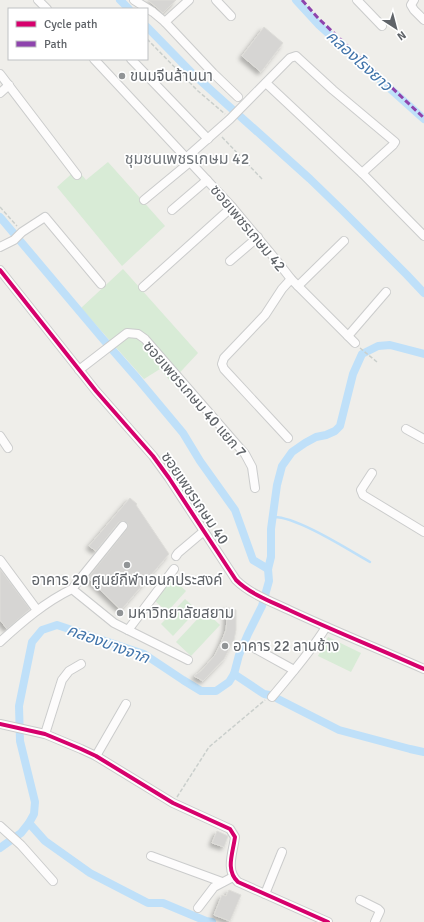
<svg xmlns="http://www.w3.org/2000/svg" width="424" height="922" font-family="Signika,'Noto Sans Thai',sans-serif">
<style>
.green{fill:#d8ebd6}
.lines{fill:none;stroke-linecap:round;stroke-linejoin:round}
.stream{stroke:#bfe0f9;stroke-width:2.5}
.canal{stroke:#bfe0f9;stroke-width:8}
.building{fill:#d6d5d3;stroke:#deddd9;filter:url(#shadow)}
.minor-casing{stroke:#cbcccc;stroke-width:10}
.path{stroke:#cacfcc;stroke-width:1.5;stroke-dasharray:4 2;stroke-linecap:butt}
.minor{stroke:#fdfcfc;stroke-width:8}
.quiet{stroke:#8e44ad;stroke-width:3;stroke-dasharray:6 3;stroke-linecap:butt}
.cycleway-casing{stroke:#fff;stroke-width:6}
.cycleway{stroke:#d6006c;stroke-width:4}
.poi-dot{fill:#919496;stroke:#fff;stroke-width:1.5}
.labels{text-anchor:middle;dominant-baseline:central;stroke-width:3.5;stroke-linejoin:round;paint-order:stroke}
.poi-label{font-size:15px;fill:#5f6368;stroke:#fff;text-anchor:start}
.street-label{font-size:15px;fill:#5f6368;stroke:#fff}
.water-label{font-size:16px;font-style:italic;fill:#4174aa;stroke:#fff}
.neighbourhood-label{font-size:16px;fill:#70757a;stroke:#fff}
</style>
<defs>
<filter id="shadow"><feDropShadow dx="-3" dy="3" stdDeviation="2" flood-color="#0004"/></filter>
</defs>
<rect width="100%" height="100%" fill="#efeeea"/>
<!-- green -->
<g class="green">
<path d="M 108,162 L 165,226 L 122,266 L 57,187 L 77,169 L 86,180 Z"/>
<path d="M 123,269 L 198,353 L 171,382 L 160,369 L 144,379 L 81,308 Z"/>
<path d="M 173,579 L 186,591 L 167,612 L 154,600 Z"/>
<path d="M 185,599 L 197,610 L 173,636 L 161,624 Z"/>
<path d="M 205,611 L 220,625 L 191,656 L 176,642 Z"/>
<path d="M 328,637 L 361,653 L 351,672 L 318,656 Z"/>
</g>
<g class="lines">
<!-- stream -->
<path class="stream" d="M 273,517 C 296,516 349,550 370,562"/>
<!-- canal -->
<g class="canal">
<path d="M 120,0 L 129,9"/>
<path d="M 296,0 L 319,25 L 424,119"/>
<path d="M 147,27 L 193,74 L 310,179 L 342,210 L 407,275 L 424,293"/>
<path d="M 0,217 L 102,338 L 137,378 L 183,433 L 200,461 L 235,510 L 253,560 L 268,569"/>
<path d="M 234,674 L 264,694 L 269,695"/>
<path d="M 278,699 L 339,730 L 410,749 L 424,752"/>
<path d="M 29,823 L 45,841 L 90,873 L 148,903 L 163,903 L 206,921 L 212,922"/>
<path d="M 0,848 L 21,833 L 29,823 L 34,814 L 35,802 L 20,741 L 19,706 L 32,642 L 42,630 L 57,625 L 144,654 L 183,680 L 201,691 L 216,691 L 229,682 L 234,674 L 239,655 L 248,634 L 262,606 L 269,581 L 268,569 L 271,557 L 271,529 L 277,485 L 282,466 L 292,452 L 305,443 L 316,437 L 326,435 L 335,431 L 340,426 L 353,374 L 362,354 L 378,346 L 390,345 L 424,354"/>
</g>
</g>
<!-- building -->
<g class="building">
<path d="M 148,0 L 176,0 L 163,13 Z"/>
<path d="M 264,27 L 283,43 L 261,72 L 242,56 Z"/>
<path d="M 130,498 L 137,504 L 136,505 L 169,554 L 121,610 L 88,578 L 127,529 L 128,524 L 124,521 L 119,522 L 96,551 L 89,546 Z"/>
<path d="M 0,569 L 30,609 L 7,629 L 0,620 Z"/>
<path d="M 226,607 L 236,610 L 236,630 L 234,640 L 224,659 L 203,681 L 194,676 L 201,671 L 215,655 L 221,643 L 226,630 L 227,619 Z"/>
<path d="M 217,831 L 228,836 L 224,847 L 212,843 Z"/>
<path d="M 229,890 L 241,895 L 230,921 L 214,915 L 222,895 L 226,896 Z"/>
</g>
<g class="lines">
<defs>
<g id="minor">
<path d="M 38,0 L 47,9"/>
<path d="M 134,0 L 153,12 L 165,22 L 213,73 L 238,97"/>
<path d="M 216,0 L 231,16"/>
<path d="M 357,0 L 382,26"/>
<path d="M 414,0 L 411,5 L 414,10 L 424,20"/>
<path d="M 165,22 L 189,0"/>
<path d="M 94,59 L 232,207 L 277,261 L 291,279 L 355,343"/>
<path d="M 131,59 L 208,139"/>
<path d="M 0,74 L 77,175"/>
<path d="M 266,83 L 362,173 L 424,236"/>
<path d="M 0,93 L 9,85"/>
<path d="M 187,157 L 230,119 L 290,58 L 296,56 L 333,90 L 395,142 L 393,145 L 362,173"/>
<path d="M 144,200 L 190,162"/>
<path d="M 172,210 L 207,180"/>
<path d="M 0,247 L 14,240 L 22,232 L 45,217 L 101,284"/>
<path d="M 230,261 L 258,237"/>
<path d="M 0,270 L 96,391 L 153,456 L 169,478 L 236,580 C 250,594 272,602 289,610 C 334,631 379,649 424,669"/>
<path d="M 298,286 L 344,241"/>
<path d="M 143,287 L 232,207"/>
<path d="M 348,336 L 386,292"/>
<path d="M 79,370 L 127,333 L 138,334 L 145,339 L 245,454 L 252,467 L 255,488"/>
<path d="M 406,429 L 424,439"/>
<path d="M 0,436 L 8,448"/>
<path d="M 288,438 L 224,369 L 222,364 L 224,358 L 265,315 L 282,289 L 291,279"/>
<path d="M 372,473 L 361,490 L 363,495 L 424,532"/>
<path d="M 176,556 L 178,553 L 204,531"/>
<path d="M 0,560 L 37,610"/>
<path d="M 72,589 L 123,526"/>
<path d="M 128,630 L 188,660"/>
<path d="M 0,642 C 22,622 45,602 72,589 L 114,623 L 128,630 L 174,569"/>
<path d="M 256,649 L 294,670"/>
<path d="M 272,697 C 291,674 310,653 326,627"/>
<path d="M 0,724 L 45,734 L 81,749 L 96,756 L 173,803 L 230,829 L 235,837 C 233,853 225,870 238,882 L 328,922"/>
<path d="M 45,734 L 62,680 L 69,671 L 81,664"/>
<path d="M 96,756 L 126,704"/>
<path d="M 0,826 L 21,845 L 53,881"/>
<path d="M 151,856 L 222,882"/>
<path d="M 265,894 L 282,852"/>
<path d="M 360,900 L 378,909 L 380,911 L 375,922"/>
<path d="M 198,908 L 214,887 L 233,877"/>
</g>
</defs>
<!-- minor casing -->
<use href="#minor" class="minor-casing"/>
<!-- path -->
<g class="path">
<path d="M 147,39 L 198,91 L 225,114"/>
<path d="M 222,137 L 262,179"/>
<path d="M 0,207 L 17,226"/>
<path d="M 360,348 L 377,362"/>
<path d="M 177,797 L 209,747 L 265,700"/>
</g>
<!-- minor -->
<use href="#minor" class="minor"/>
<!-- quiet -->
<path class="quiet" d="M 302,0 L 319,19 L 424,118"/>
<defs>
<g id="cycleway">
<path d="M 0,270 L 96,391 L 153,456 L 169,478 L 236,580 C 250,594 272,602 289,610 C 334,631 379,649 424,669"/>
<path d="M 0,724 L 45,734 L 81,749 L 96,756 L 173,803 L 230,829 L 235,837 C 233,853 225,870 238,882 L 328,922"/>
</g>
</defs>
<!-- cycleway casing -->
<use href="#cycleway" class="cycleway-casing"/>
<!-- cycleway -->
<use href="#cycleway" class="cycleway"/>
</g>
<!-- markers -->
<g class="poi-dot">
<circle cx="122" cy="76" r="4"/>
<circle cx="127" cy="565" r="4"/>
<circle cx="120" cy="613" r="4"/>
<circle cx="225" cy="646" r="4"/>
</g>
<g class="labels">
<!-- poi labels -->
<g class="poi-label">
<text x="130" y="76">ขนมจีนล้านนา</text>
<text x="127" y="580" text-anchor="middle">อาคาร 20 ศูนย์กีฬาเอนกประสงค์</text>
<text x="128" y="613">มหาวิทยาลัยสยาม</text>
<text x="233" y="646">อาคาร 22 ลานช้าง</text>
</g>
<!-- street labels -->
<g class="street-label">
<text transform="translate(248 228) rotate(50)">ซอยเพชรเกษม 42</text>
<text transform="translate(195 399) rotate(49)">ซอยเพชรเกษม 40 แยก 7</text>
<text transform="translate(195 498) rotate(56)">ซอยเพชรเกษม 40</text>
</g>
<!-- water labels -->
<g class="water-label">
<text transform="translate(359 61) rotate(42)">คลองโรงยาว</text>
<text transform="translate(108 644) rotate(20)">คลองบางจาก</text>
</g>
<!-- neighbourhood labels -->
<g class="neighbourhood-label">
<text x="187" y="159">ชุมชนเพชรเกษม 42</text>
</g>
</g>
<!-- legend -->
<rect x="8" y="8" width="140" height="52" fill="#ffffff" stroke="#bfc1c3"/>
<rect x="16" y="21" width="20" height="6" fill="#d6006c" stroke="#bfc1c3"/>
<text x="44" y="28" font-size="12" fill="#5f6368">Cycle path</text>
<rect x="16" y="41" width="20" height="6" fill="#8e44ad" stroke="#bfc1c3"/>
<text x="44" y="48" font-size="12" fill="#5f6368">Path</text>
<!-- north arrow -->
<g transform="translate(396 28) rotate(144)" stroke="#ffffff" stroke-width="3" paint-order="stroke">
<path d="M0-3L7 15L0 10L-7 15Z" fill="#5f6368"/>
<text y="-6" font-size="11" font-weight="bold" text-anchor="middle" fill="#5f6368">N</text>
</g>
</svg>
